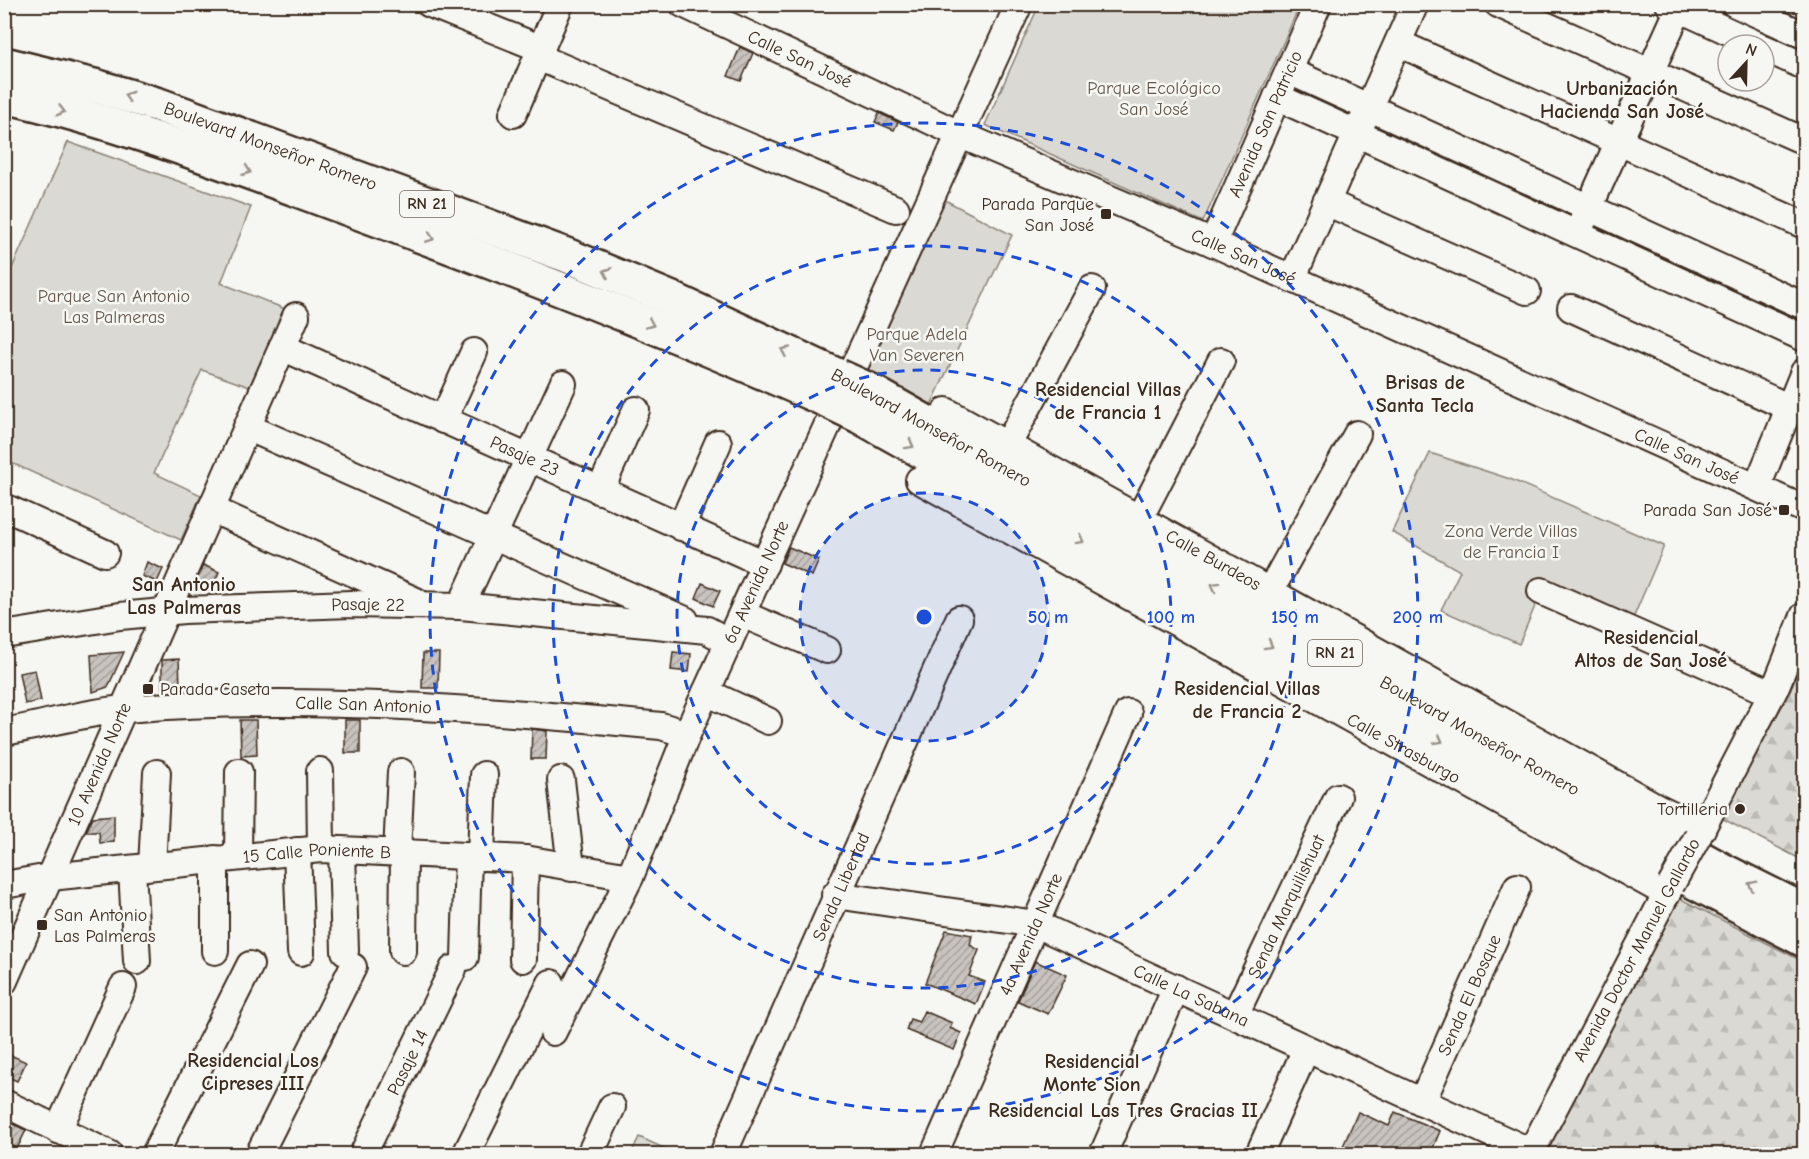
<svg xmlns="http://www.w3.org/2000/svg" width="1809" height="1159" font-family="'Comic Neue',sans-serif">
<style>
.green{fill:#dad9d3;stroke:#8a8278;stroke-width:1.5}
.forest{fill:url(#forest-firs);stroke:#8a8278;stroke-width:1.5}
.building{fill:url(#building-hatch);stroke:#3b2a1e;stroke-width:1.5}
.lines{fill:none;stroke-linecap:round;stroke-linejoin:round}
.minor-casing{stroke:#3b2a1e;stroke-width:30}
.highway-casing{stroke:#3b2a1e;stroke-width:38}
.minor{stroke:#f6f6f2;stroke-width:26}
.highway{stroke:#f6f6f2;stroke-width:33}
.minor-bridge-casing{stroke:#3b2a1e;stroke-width:30;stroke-linecap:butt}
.highway-bridge-casing{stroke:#3b2a1e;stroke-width:38;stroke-linecap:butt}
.minor-bridge{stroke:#f6f6f2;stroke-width:26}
.highway-bridge{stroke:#f6f6f2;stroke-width:33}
.oneway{stroke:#989088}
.ring{fill:none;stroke:#1d4ed8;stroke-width:3;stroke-dasharray:10 8}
.poi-dot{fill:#3b2a1e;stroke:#f6f6f2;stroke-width:2}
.labels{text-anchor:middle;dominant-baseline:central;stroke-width:5;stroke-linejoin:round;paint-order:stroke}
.shield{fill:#f6f6f2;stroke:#73675e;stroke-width:1.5}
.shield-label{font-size:16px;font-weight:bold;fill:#3b2a1e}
.street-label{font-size:18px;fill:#3b2a1e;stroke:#f6f6f2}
.park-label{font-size:18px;fill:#63564b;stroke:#f6f6f2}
.poi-label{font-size:18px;fill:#3b2a1e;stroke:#f6f6f2;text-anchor:end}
.neighbourhood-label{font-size:20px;font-weight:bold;fill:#3b2a1e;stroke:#f6f6f2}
.centre{fill:#1d4ed8;stroke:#f6f6f2;stroke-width:3}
.ring-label{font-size:18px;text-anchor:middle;font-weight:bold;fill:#1d4ed8;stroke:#f6f6f2;stroke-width:5;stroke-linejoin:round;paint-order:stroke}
</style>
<defs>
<pattern id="forest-firs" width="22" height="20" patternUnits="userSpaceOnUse" patternTransform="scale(1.5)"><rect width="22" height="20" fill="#dad9d3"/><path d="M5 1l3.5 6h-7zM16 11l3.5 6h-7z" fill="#bcbab5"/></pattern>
<pattern id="building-hatch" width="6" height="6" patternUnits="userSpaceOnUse" patternTransform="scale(1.5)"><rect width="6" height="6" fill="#c8c3be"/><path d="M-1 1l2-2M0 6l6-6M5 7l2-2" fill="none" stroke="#a49f9a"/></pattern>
</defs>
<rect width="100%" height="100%" fill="#f6f6f2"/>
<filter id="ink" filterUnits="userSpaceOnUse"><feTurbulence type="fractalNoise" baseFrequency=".0167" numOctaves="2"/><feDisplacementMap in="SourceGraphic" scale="12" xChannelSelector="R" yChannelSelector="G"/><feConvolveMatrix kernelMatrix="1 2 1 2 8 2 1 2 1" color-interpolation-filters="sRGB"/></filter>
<g filter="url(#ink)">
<!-- green -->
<g class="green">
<path d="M 1039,5 L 1300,5 L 1203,222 L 985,125 Z"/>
<path d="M 68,142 L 251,207 L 221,283 L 290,311 L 255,389 L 202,370 L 154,473 L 201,495 L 181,540 L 5,460 L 5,284 Z"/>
<path d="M 941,198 L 1012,235 L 930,407 L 860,372 Z"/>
<path d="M 1430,453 L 1510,479 L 1664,546 L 1628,630 L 1541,592 L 1519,644 L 1441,610 L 1460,571 L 1392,532 Z"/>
<path d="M 639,1137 L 677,1154 L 631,1154 Z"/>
</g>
<!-- forest -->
<g class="forest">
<path d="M 1804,659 L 1804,861 L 1721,818 L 1787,697 Z"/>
<path d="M 1675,896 L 1804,962 L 1804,1154 L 1542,1154 Z"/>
</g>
<!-- building -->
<g class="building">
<path d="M 740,47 L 753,53 L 741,81 L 728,76 Z"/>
<path d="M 879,113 L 898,122 L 894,130 L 875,122 Z"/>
<path d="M 789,547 L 819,560 L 812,576 L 782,563 Z"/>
<path d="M 147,562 L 163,569 L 157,582 L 142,576 Z"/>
<path d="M 203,565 L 219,572 L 211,592 L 194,586 Z"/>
<path d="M 702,583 L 720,591 L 713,606 L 696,598 Z"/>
<path d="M 124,652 L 108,687 L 93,692 L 91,655 Z"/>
<path d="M 673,652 L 691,654 L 689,672 L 671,670 Z"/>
<path d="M 423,653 L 439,653 L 438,688 L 422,688 Z"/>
<path d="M 179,659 L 180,687 L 162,688 L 162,660 Z"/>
<path d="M 35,670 L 41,701 L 25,704 L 19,673 Z"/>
<path d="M 240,720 L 256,720 L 257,755 L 241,756 Z"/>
<rect x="345" y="720" width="15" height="33"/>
<path d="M 532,729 L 547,731 L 546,759 L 531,759 Z"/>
<path d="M 114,815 L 114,842 L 100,843 L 99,832 L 86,832 L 93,817 Z"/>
<path d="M 946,930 L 972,935 L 970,945 L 979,950 L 969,976 L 985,982 L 976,1004 L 925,983 Z"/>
<path d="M 1035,961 L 1067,975 L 1048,1014 L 1018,1001 Z"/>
<path d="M 924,1011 L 952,1023 L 950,1028 L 961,1033 L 954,1050 L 906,1030 L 910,1019 L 919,1022 Z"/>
<path d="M 4,1052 L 26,1062 L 17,1081 L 4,1075 Z"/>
<path d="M 1358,1112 L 1389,1126 L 1395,1112 L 1440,1131 L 1430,1155 L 1363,1155 L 1343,1146 Z"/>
<path d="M 6,1121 L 26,1130 L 15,1153 L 4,1148 Z"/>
</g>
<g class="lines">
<defs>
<g id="minor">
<path d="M 430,4 L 542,49"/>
<path id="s1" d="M 683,4 L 961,135 L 1213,243 L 1804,509"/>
<path d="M 1498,4 L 1804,141"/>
<path d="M 1669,4 L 1758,45"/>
<path d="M 1735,4 L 1804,35"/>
<path d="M 1398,43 L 1804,225"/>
<path d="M 1764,48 L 1804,66"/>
<path d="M 538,57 L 896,209"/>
<path d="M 1289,71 L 1804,306"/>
<path d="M 1277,97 L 1804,338"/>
<path d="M 513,114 L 560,4"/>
<path d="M 1326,202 L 1527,291"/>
<path d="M 1582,223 L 1681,4"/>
<path id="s2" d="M 1213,243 L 1318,4"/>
<path d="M 1292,279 L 1415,4"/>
<path d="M 1571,308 L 1790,408"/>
<path id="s3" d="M 282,347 L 765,564"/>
<path id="s4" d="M 946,411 L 1659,808 L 1702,829"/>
<path d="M 443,420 L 474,352"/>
<path d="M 247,427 L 685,620"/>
<path d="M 1008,444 L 1092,289"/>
<path id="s5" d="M 919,480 L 1667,894"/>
<path d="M 1757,487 L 1804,372"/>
<path d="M 600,491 L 636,410"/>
<path d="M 4,507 L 105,553"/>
<path d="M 211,509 L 416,601"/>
<path d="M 1140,517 L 1221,361"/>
<path d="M 681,527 L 718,443"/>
<path d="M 1270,591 L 1357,434"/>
<path d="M 1541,591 L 1771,693"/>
<path d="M 461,606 L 563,384"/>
<path d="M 742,614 L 827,650"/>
<path id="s6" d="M 4,635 L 120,616 L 184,610 L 351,604 L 461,606 L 646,624 L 707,630 L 729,642"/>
<path d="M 706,692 L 768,721"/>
<path id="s7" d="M 4,732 C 44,725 85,712 125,709 C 303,694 484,709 661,726 L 687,734"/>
<path d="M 320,771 L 321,849"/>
<path d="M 561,780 L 571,868"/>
<path d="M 1698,836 L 1776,686 L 1804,616"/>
<path d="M 297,851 L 301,952"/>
<path d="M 342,851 L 345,951"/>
<path d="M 397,853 L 401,772"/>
<path d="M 238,856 L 239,772"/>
<path d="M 481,857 L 484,775"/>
<path d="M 215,859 L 215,951"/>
<path d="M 152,866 L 157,773"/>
<path d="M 132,869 L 137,961"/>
<path id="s8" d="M 4,885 L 50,877 L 321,849 L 525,859 L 630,877"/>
<path id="s9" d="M 835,895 L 1036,924 L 1531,1152"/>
<path d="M 403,951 L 404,853"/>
<path d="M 465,957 L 468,856"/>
<path d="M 523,959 L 525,859"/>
<path id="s10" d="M 4,981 L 296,316"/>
<path id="s11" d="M 1235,1015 L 1338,797"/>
<path id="s12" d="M 553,1032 L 630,877 L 687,734 L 1019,4"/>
<path id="s13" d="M 1422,1102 L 1517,887"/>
<path d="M 4,1103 L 109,1154"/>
<path d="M 58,1130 L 123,987"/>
<path d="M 155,1154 L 250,965"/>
<path d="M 259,1154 L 353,967"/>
<path id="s14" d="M 363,1154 L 453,969"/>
<path d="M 466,1154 L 551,983"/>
<path d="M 590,1154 L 612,1107"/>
<path id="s15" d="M 723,1154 L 959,619"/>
<path id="s16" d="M 934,1154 L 1128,713"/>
<path d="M 1103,1154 L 1176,988"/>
<path d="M 1259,1154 L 1306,1049"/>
<path d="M 1530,1154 L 1671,885"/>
</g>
<g id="highway">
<path id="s17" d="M 4,64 L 98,87 L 159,105 L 566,255 L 672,299 L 838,376"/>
<path d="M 4,96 C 120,122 230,165 341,206 C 505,266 667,329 826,400"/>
<path id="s18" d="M 869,390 L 1504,750 L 1724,871 L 1804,911"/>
<path d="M 859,416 L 1647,857 L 1804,940"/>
</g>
</defs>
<!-- minor casing -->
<use href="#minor" class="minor-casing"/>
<!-- highway casing -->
<use href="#highway" class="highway-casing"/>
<!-- minor -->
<use href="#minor" class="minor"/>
<!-- highway -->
<use href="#highway" class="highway"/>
<defs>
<path id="minor-bridge" d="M 1671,885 L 1698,836"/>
<g id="highway-bridge">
<path d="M 838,376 L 869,390"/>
<path d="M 826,400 L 859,416"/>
</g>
</defs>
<!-- minor-bridge casing -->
<use href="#minor-bridge" class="minor-bridge-casing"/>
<!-- highway-bridge casing -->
<use href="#highway-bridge" class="highway-bridge-casing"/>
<!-- minor-bridge -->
<use href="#minor-bridge" class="minor-bridge"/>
<!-- highway-bridge -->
<use href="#highway-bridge" class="highway-bridge"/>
</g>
<!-- one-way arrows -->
<defs><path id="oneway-chevron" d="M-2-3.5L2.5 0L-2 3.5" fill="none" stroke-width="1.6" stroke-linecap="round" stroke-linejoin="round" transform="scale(1.5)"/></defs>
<g class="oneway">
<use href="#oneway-chevron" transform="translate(128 96) rotate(-163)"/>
<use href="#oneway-chevron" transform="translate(61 111) rotate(15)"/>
<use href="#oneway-chevron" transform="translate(247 171) rotate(20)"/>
<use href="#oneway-chevron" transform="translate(430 238) rotate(20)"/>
<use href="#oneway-chevron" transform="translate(607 272) rotate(-157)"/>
<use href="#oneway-chevron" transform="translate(650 324) rotate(23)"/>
<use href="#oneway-chevron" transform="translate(785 351) rotate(-155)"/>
<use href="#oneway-chevron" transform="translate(910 445) rotate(29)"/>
<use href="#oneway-chevron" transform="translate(1080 540) rotate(29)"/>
<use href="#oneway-chevron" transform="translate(1215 586) rotate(-151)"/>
<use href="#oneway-chevron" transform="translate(1269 645) rotate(29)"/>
<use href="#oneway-chevron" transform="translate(1439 740) rotate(29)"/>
<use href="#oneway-chevron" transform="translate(1752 885) rotate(-154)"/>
</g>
</g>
<!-- distance rings -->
<circle cx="924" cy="617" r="124" fill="#1d4ed8" fill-opacity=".12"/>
<g class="ring">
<circle cx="924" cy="617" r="124"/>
<circle cx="924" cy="617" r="247"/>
<circle cx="924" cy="617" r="371"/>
<circle cx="924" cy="617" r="494"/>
</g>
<!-- markers -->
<g class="poi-dot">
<rect x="1100" y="208" width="12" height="12" rx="3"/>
<rect x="1778" y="504" width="12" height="12" rx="3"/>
<rect x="142" y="683" width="12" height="12" rx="3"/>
<circle cx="1740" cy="809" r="6"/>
<rect x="36" y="919" width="12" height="12" rx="3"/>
</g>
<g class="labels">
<!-- shield labels -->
<g class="shield">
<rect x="400" y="191" width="54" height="26" rx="4.5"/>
<rect x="1308" y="640" width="54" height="26" rx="4.5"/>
</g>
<g class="shield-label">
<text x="427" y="204">RN 21</text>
<text x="1335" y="653">RN 21</text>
</g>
<!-- street labels -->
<g class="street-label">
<text stroke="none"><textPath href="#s1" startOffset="129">Calle San José</textPath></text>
<text stroke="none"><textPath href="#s2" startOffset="130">Avenida San Patricio</textPath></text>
<text stroke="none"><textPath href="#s17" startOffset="279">Boulevard Monseñor Romero</textPath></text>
<text stroke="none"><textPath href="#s1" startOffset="615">Calle San José</textPath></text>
<text transform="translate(931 428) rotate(29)">Boulevard Monseñor Romero</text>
<text stroke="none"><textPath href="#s1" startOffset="1101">Calle San José</textPath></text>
<text stroke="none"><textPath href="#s3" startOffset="266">Pasaje 23</textPath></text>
<text stroke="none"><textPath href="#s4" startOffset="306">Calle Burdeos</textPath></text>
<text stroke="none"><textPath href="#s12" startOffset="494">6a Avenida Norte</textPath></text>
<text stroke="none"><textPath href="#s6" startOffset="366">Pasaje 22</textPath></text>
<text stroke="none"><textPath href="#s7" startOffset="362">Calle San Antonio</textPath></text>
<text stroke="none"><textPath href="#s18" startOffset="702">Boulevard Monseñor Romero</textPath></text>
<text stroke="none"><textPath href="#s5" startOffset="554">Calle Strasburgo</textPath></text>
<text stroke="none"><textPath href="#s10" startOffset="237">10 Avenida Norte</textPath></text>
<text stroke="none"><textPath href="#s8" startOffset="315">15 Calle Poniente B</textPath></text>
<text stroke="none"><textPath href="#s15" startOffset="292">Senda Libertad</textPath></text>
<text stroke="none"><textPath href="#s11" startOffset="120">Senda Marquilishuat</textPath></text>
<text stroke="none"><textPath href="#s16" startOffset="240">4a Avenida Norte</textPath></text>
<text transform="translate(1637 950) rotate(-62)">Avenida Doctor Manuel Gallardo</text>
<text stroke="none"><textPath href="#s13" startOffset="117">Senda El Bosque</textPath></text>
<text stroke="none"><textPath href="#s9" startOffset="374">Calle La Sabana</textPath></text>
<text stroke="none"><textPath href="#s14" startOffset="102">Pasaje 14</textPath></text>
</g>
<!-- park labels -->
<g class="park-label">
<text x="1154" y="88">Parque Ecológico<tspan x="1154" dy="21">San José</tspan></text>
<text x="114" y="296">Parque San Antonio<tspan x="114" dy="21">Las Palmeras</tspan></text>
<text x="917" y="334">Parque Adela<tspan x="917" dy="21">Van Severen</tspan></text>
<text x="1511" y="531">Zona Verde Villas<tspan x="1511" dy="21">de Francia I</tspan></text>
</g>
<!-- poi labels -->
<g class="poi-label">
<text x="1094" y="204">Parada Parque<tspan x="1094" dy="21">San José</tspan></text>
<text x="1772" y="510">Parada San José</text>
<text x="160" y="689" text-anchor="start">Parada Caseta</text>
<text x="1728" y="809">Tortilleria</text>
<text x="54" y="915" text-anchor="start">San Antonio<tspan x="54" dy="21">Las Palmeras</tspan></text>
</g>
<!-- neighbourhood labels -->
<g class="neighbourhood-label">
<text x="1622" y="88">Urbanización<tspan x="1622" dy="23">Hacienda San José</tspan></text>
<text x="1425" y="382">Brisas de<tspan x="1425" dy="23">Santa Tecla</tspan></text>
<text x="1108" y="389">Residencial Villas<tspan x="1108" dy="23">de Francia 1</tspan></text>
<text x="184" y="584">San Antonio<tspan x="184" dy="23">Las Palmeras</tspan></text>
<text x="1651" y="637">Residencial<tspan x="1651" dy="23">Altos de San José</tspan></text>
<text x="1247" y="688">Residencial Villas<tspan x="1247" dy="23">de Francia 2</tspan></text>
<text x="253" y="1060">Residencial Los<tspan x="253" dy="23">Cipreses III</tspan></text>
<text x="1092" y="1061">Residencial<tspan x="1092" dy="23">Monte Sion</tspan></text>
<text x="1123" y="1110">Residencial Las Tres Gracias II</text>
</g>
</g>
<circle cx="924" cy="617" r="9" class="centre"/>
<g class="ring-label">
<text x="1048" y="623">50 m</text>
<text x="1171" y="623">100 m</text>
<text x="1295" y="623">150 m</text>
<text x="1418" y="623">200 m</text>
</g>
<!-- margin -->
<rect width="1809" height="1159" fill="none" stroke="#f6f6f2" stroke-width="24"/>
<rect x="12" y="12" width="1785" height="1135" fill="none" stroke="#3b2a1e" stroke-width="2" filter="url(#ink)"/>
<!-- north arrow -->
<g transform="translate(1746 63) rotate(22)"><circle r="28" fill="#f6f6f2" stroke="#aba49d" stroke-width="1.5"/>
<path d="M0-4.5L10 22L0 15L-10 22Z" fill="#3b2a1e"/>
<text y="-9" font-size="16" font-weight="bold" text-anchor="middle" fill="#3b2a1e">N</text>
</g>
</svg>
